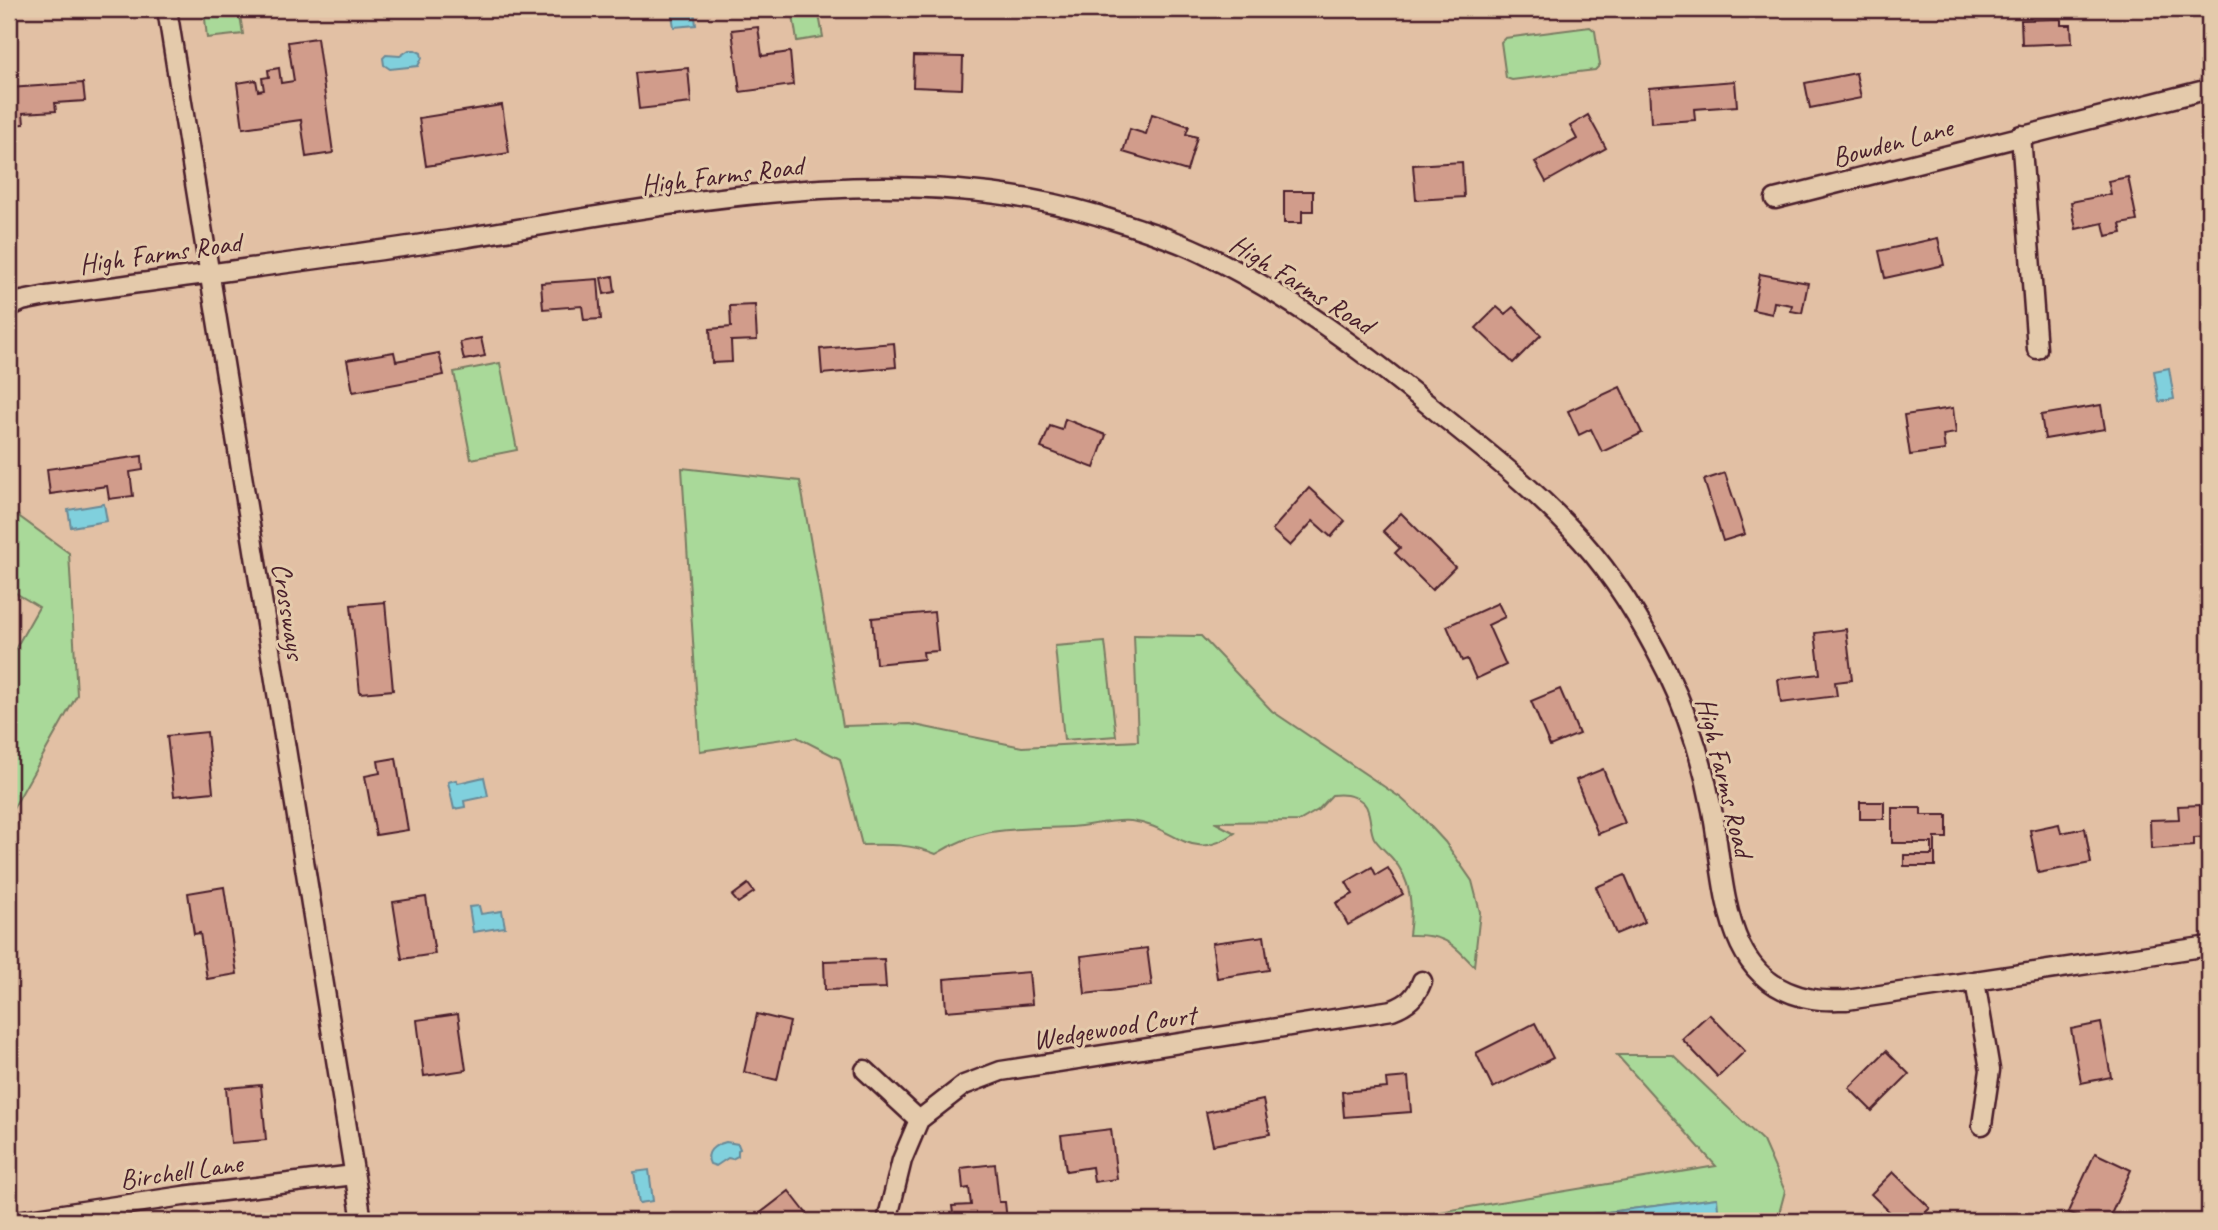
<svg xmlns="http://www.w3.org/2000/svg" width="2218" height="1230" font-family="Caveat,sans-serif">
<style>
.green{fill:#a9d999;stroke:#7a7c62;stroke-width:2}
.water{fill:#80d0dd;stroke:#6a8996;stroke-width:2}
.building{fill:#d19c8b;stroke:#4a1f2b;stroke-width:2}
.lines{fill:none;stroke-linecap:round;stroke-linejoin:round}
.minor-casing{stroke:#4a1f2b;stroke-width:23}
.minor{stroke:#e4caab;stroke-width:18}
.labels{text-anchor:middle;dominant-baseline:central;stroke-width:6;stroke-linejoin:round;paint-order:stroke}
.street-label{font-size:28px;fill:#4a1f2b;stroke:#e4caab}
</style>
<rect width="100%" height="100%" fill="#e2c0a4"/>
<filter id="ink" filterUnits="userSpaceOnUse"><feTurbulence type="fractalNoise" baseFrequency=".0143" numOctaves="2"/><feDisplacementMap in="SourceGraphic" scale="14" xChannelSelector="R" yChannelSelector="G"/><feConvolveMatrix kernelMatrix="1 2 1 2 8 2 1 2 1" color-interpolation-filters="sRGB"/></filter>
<g filter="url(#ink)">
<!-- green -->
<g class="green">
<path d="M 204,9 L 239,9 L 243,34 L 207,38 Z"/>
<path d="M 792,9 L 818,9 L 823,37 L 797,41 Z"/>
<path d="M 1590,27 L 1595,31 L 1600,65 L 1595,70 L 1512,80 L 1506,78 L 1501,42 L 1505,38 Z"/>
<path d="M 500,363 L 517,450 L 471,459 L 454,372 Z"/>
<path d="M 682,468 L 800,481 L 843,726 L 910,724 L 1022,747 L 1138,741 L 1134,635 L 1201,636 L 1272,711 L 1401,798 L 1423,818 L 1445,842 L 1472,881 L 1480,912 L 1474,966 C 1451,942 1444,934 1409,935 C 1413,907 1412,880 1392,858 C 1386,851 1379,846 1374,838 C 1370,830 1371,820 1368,811 C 1364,796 1345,793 1332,795 L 1318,810 L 1299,821 L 1214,822 L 1235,833 C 1190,865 1176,826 1131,821 C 1112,819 1091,826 1071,827 C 1017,830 985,824 936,854 C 911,844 889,844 862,845 L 840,759 L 797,737 L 700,751 Z"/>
<path d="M 9,513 L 17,515 L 69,553 L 77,695 L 9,816 L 9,660 L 39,607 L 9,589 Z"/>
<path d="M 1105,642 L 1116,736 L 1064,740 L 1055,646 Z"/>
<path d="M 1617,1055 L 1673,1055 L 1763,1141 L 1785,1191 L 1777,1221 L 1719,1221 L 1716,1198 L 1537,1221 L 1386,1221 L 1716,1166 Z"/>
</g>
<!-- water -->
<g class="water">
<path d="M 671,9 L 694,9 L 696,25 L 674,27 Z"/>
<path d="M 409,50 L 415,50 L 421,53 L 422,58 L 418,66 L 390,69 L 384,65 L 383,58 L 386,55 L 400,56 Z"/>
<path d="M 2169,368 L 2174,399 L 2159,402 L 2154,371 Z"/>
<path d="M 104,504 L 107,521 L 71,527 L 68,510 Z"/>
<path d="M 484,777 L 488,796 L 464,801 L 465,807 L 454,809 L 448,782 L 456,780 L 458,783 Z"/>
<path d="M 479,906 L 481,914 L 502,911 L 505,927 L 473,932 L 469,907 Z"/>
<path d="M 726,1142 L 738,1144 L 740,1149 L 738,1150 L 738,1156 L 732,1159 L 728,1158 L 716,1166 L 710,1164 C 704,1152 714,1145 726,1142 Z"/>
<path d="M 649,1170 L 653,1201 L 639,1203 L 634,1172 Z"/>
<path d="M 1717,1198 L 1719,1221 L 1537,1221 Z"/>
</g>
<!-- building -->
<g class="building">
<path d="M 2061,19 L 2061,25 L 2071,25 L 2072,43 L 2022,45 L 2021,20 Z"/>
<path d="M 758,27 L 762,56 L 790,52 L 793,85 L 740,92 L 732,30 Z"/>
<path d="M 317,38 L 333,153 L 306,157 L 301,120 L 243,128 L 237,83 L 256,80 L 258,91 L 264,90 L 262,78 L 269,77 L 268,70 L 279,68 L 281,83 L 294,81 L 288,42 Z"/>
<path d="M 914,56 L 963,57 L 962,89 L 913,87 Z"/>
<path d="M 688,68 L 691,103 L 639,109 L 635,73 Z"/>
<path d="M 1856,73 L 1861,98 L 1810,108 L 1805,83 Z"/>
<path d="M 1735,81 L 1737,106 L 1694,109 L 1695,120 L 1651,123 L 1649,88 Z"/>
<path d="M 83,83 L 85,101 L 55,103 L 56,111 L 23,113 L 24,124 L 9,125 L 9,88 Z"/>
<path d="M 502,105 L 509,153 L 426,166 L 419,118 Z"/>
<path d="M 1152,114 L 1189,126 L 1186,134 L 1197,137 L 1187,171 L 1123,152 L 1130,129 L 1146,134 Z"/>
<path d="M 1588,115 L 1606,148 L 1546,182 L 1535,162 L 1577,139 L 1570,126 Z"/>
<path d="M 1462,162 L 1464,197 L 1416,200 L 1413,165 Z"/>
<path d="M 2128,177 L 2137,221 L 2120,224 L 2122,233 L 2106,236 L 2103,223 L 2076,229 L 2071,202 L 2111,194 L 2108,181 Z"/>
<path d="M 1284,191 L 1313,191 L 1313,211 L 1302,211 L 1302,223 L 1284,223 Z"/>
<path d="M 1938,238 L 1944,265 L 1885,278 L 1879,251 Z"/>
<path d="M 1760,274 L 1808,283 L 1802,313 L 1791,311 L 1792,305 L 1774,302 L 1772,314 L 1753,310 Z"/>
<path d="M 613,276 L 615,292 L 604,294 L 601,278 Z"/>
<path d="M 598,279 L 601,319 L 584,320 L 582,306 L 543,309 L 541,283 Z"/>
<path d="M 755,305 L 757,340 L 731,341 L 732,362 L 712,363 L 710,329 L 731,327 L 730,306 Z"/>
<path d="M 1497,307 L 1505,314 L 1513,307 L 1541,335 L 1513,363 L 1476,328 Z"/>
<path d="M 481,338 L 485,356 L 464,360 L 460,342 Z"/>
<path d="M 894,343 L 896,367 L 822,374 L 820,349 Z"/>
<path d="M 394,352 L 396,361 L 439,353 L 444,375 L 353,392 L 347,360 Z"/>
<path d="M 1620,387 L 1642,433 L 1602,452 L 1591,429 L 1579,435 L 1568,411 Z"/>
<path d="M 2101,405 L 2105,429 L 2045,439 L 2041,415 Z"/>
<path d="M 1953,408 L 1956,433 L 1943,435 L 1945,450 L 1910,455 L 1904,415 Z"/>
<path d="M 1065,419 L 1106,435 L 1094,468 L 1041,448 L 1050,426 L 1062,430 Z"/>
<path d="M 142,456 L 143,470 L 130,472 L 133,496 L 109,499 L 107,486 L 50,494 L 47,469 Z"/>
<path d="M 1725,473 L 1745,534 L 1723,541 L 1704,480 Z"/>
<path d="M 1309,488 L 1345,521 L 1331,537 L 1313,521 L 1290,546 L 1272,530 Z"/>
<path d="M 1401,513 L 1455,567 L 1432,590 L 1395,553 L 1400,548 L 1383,531 Z"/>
<path d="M 385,602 L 393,690 L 360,693 L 351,605 Z"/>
<path d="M 1498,603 L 1505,617 L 1488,625 L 1506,665 L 1476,679 L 1467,659 L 1462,661 L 1447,626 Z"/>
<path d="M 934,612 L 938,651 L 923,652 L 924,659 L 876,664 L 872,618 Z"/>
<path d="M 1846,629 L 1852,680 L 1835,682 L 1837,696 L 1781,703 L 1778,679 L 1820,674 L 1815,633 Z"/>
<path d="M 1560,689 L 1579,734 L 1550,746 L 1531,701 Z"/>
<path d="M 207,732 L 213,792 L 174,796 L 167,736 Z"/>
<path d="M 396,758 L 408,830 L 376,835 L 365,776 L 380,773 L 378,761 Z"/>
<path d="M 1603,769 L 1625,823 L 1598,834 L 1576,780 Z"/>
<rect x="1860" y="802" width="24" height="17"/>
<path d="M 2200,805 L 2200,814 L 2209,813 L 2209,837 L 2194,838 L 2194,846 L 2151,849 L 2150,820 L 2179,819 L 2178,806 Z"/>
<path d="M 1892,808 L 1921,808 L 1921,815 L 1947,815 L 1947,838 L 1935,838 L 1935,866 L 1904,866 L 1904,855 L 1932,855 L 1932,843 L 1892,843 Z"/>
<path d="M 2059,824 L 2061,833 L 2085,828 L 2091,863 L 2038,873 L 2030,830 Z"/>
<path d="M 1372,867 L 1376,875 L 1388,868 L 1403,894 L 1348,925 L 1336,903 L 1353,894 L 1346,882 Z"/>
<path d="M 1625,875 L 1645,922 L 1616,934 L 1596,887 Z"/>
<path d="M 748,884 L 754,892 L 738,903 L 732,896 Z"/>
<path d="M 224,887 L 237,974 L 207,979 L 200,933 L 194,934 L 188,893 Z"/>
<path d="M 426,897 L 435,954 L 402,959 L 393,902 Z"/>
<path d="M 1264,936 L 1269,970 L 1217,978 L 1212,943 Z"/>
<path d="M 1147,948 L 1152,986 L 1085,994 L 1081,956 Z"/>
<path d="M 884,959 L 886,988 L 825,990 L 824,961 Z"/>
<path d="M 1029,972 L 1032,1004 L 946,1011 L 944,979 Z"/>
<path d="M 458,1014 L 466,1070 L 424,1076 L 417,1020 Z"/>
<path d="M 757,1014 L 790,1022 L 777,1080 L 744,1072 Z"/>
<path d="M 1709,1014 L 1745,1051 L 1718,1077 L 1682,1039 Z"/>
<path d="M 1535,1023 L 1553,1058 L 1493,1088 L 1476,1053 Z"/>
<path d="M 2101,1023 L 2111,1077 L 2081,1083 L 2071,1029 Z"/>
<path d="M 1886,1051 L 1909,1074 L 1872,1111 L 1849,1088 Z"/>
<path d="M 1408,1077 L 1411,1112 L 1344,1117 L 1342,1092 L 1387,1088 L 1386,1079 Z"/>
<path d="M 261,1085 L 266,1140 L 231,1143 L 226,1088 Z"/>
<path d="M 1263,1100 L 1270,1134 L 1213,1145 L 1206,1112 Z"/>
<path d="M 1111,1129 L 1117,1179 L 1094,1182 L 1092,1167 L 1066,1171 L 1061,1135 Z"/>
<path d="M 2095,1153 L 2131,1170 L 2108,1221 L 2089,1221 L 2068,1212 Z"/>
<path d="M 995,1164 L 999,1202 L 1005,1202 L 1007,1221 L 954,1221 L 952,1206 L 971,1205 L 969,1188 L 963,1189 L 961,1168 Z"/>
<path d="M 1893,1172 L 1930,1208 L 1917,1221 L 1899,1221 L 1871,1194 Z"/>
<path d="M 789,1191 L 810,1218 L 805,1221 L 750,1221 Z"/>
</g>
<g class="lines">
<defs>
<g id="minor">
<path d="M 167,9 L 362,1221"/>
<path d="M 2021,135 L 2037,349"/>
<path d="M 1775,199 L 2209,89"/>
<path d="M 9,307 L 22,301 L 47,296 C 183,276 320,260 456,239 C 662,207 892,154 1097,215 C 1132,226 1168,237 1202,253 C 1290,295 1367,354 1441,415 C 1490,454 1541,495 1582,541 C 1617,580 1644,626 1667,672 C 1688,715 1703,763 1712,810 C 1726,882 1720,984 1813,999 C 1824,1001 1836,1000 1847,1000 L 2209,946"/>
<path d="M 1975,981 L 1990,1070 L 1982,1125"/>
<path d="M 865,1070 L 919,1120"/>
<path d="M 16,1221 L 183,1196 L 354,1175"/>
<path d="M 887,1221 L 902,1160 L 919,1120 L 964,1085 L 1001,1071 L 1392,1010 C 1408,1004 1416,997 1422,981"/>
</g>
</defs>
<!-- minor casing -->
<use href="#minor" class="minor-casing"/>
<!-- minor -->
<use href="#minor" class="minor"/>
</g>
</g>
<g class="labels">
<!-- street labels -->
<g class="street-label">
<text transform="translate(1892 142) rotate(-15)">Bowden Lane</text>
<text transform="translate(722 175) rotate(-7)">High Farms Road</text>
<text transform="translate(160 253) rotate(-8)">High Farms Road</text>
<text transform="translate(1302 284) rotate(32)">High Farms Road</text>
<text transform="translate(289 611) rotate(81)">Crossways</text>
<text transform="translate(1725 777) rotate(76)">High Farms Road</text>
<text transform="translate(1114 1027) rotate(-9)">Wedgewood Court</text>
<text transform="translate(181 1171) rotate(-8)">Birchell Lane</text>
</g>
</g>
<!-- margin -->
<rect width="2218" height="1230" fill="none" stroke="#e4caab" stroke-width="35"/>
<rect x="18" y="18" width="2183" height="1195" fill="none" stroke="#4a1f2b" stroke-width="2.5" filter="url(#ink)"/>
</svg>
